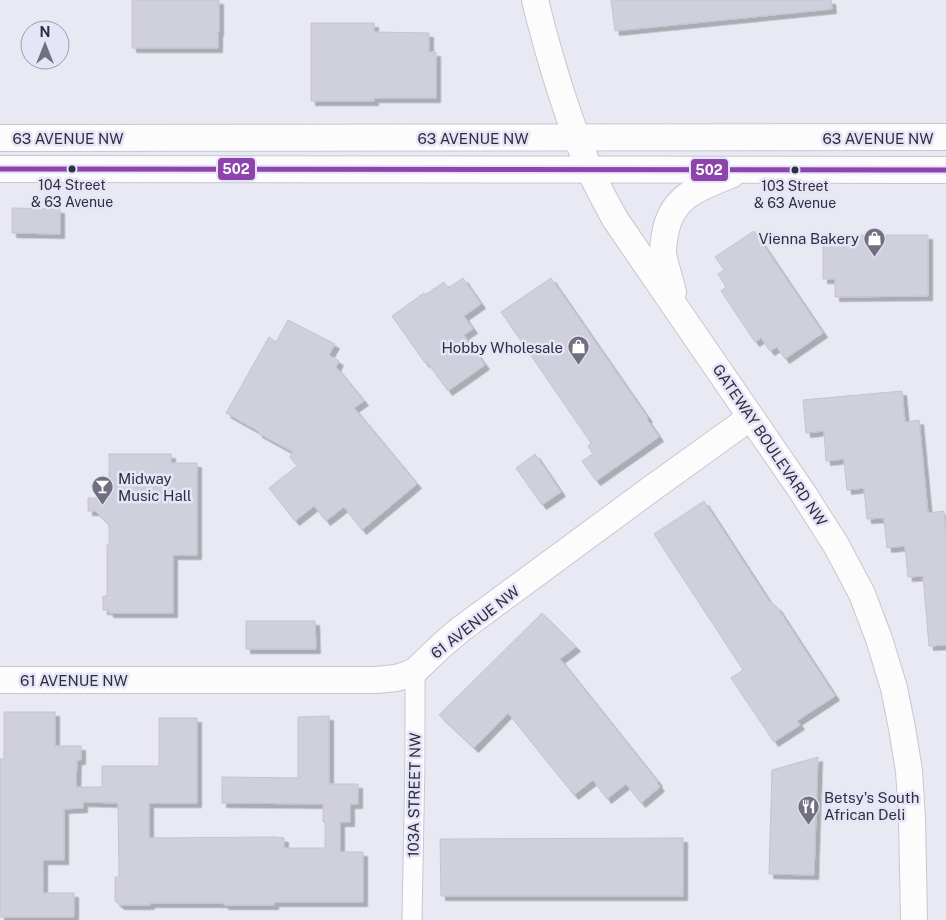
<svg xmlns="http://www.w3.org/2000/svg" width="946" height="920" font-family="'Public Sans',sans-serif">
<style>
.building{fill:#d0d0dd;stroke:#c4c3d0;filter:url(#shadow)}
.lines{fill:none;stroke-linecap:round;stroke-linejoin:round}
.street-casing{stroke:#c7c7d3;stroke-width:21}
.secondary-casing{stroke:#c7c7d3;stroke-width:28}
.street{stroke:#fcfcfd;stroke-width:19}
.secondary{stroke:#fcfcfd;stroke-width:26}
.bus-1-casing{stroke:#e5e5f7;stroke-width:9}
.bus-1{stroke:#8e44ad;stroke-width:5}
.bus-dot{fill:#302f40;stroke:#e5e5f7;stroke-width:2}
.labels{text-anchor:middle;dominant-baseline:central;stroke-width:5;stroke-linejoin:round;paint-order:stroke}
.bus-label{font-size:14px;fill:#302f40;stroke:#e5e5f7}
.street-label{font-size:15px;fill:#302f40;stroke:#e5e5f7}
.poi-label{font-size:15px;fill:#302f40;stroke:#e5e5f7;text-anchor:end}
.line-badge{stroke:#e5e5f7;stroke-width:2}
.badge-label{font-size:14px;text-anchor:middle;font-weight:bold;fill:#fff}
</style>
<defs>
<filter id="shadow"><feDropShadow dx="4.5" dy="4.5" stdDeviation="0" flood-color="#0004"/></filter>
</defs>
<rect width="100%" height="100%" fill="#e9e9f3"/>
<!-- building -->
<g class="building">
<path d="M 132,0 L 219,0 L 219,32 L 218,32 L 218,48 L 132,48 Z"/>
<path d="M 611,0 L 831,0 L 832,9 L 615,31 Z"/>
<path d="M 311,23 L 374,23 L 374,32 L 429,33 L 429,52 L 436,52 L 436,98 L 374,98 L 374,101 L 311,101 Z"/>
<path d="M 12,208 L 60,209 L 60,234 L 12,233 Z"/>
<path d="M 754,231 L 823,333 L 785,359 L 777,347 L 770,351 L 761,338 L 755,342 L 721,291 L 726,287 L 718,274 L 724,270 L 715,257 Z"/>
<path d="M 823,235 L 928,235 L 928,296 L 835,297 L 835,279 L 823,279 Z"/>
<path d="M 463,278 L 481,304 L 464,316 L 473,329 L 464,335 L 485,365 L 448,391 L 427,362 L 425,363 L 392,316 L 424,293 L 425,295 L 444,282 L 448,288 Z"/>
<path d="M 551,278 L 648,418 L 646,418 L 659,437 L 596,481 L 582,461 L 593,454 L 588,446 L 591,443 L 501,312 Z"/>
<path d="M 288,320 L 335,344 L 329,355 L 339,361 L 336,367 L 364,401 L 354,408 L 417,484 L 362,530 L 344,507 L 326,521 L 314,506 L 295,521 L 269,488 L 297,466 L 290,457 L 293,452 L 258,433 L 258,431 L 226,413 L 269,337 L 276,342 Z"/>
<path d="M 902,391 L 905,422 L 919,420 L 928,513 L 944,511 L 946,535 L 946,645 L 929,646 L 923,576 L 908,577 L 905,546 L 887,548 L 884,518 L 867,519 L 864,488 L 847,490 L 844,459 L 826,461 L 824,431 L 806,433 L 803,400 Z"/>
<path d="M 109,454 L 171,454 L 171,463 L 197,463 L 197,555 L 173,555 L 173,613 L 109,613 L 109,610 L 103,610 L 103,596 L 107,596 L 107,545 L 109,545 L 109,525 L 95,511 L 88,511 L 88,498 L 96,498 L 109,484 Z"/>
<path d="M 535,454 L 561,492 L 542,505 L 516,468 Z"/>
<path d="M 704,501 L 769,601 L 777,607 L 835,696 L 797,721 L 800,725 L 774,742 L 731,678 L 743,670 L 654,534 Z"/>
<path d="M 542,613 L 576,647 L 560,659 L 658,782 L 657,783 L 660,787 L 641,803 L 626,784 L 607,799 L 593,780 L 574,795 L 508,713 L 474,748 L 439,715 Z"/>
<path d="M 246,621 L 315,621 L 316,649 L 246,649 Z"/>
<path d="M 4,712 L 55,712 L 55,746 L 81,746 L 81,760 L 77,760 L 76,787 L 102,787 L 102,766 L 159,766 L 159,718 L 197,718 L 197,803 L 149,803 L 149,838 L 274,837 L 284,838 L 284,848 L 325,848 L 325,822 L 323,822 L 323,804 L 222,803 L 222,777 L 298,778 L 298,717 L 329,716 L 329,784 L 358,784 L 358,804 L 350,804 L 350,822 L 340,822 L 340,852 L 363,852 L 363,902 L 274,902 L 274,905 L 224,905 L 224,903 L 150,903 L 150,905 L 120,905 L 115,901 L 115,877 L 119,877 L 118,803 L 83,802 L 83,808 L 64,809 L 64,860 L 43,860 L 43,893 L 74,893 L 74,917 L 0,917 L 0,759 L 4,759 Z"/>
<path d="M 818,757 L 814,875 L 769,874 L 772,770 Z"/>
<path d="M 683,838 L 683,896 L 441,896 L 440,839 Z"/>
</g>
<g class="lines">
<defs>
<path id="street" d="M 412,920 L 415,760 L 415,671"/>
<g id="secondary">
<path d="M 535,0 C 549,57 566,114 589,168 C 596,185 606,202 615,219 L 803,493 L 836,545 L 862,594 L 879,639 L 894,688 L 902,728 L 909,771 L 912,818 L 914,920"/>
<path d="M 0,138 L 946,137"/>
<path d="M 0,169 L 946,170"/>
<path d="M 673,292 C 670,279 665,266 663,253 C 663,247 664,240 665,234 C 671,196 700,187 731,175"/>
<path d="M 0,680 L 376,680 L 396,678 L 406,675 L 415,671 L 441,646 L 461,629 L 651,489 L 751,417"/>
</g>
</defs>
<!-- street casing -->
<use href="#street" class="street-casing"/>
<!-- secondary casing -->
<use href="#secondary" class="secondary-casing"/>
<!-- street -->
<use href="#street" class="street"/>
<!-- secondary -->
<use href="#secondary" class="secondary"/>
<defs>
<path id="bus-1" d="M 0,169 L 946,170"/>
</defs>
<!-- bus-1 casing -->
<use href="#bus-1" class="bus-1-casing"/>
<!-- bus-1 -->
<use href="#bus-1" class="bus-1"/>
</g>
<!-- icons -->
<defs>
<symbol id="shop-pin" viewBox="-11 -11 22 30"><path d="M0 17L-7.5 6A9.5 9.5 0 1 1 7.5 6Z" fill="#71707f" stroke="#e5e5f7"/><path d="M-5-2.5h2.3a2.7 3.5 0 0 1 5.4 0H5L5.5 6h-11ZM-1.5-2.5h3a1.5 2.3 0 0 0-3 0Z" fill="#fff"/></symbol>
<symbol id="bar-pin" viewBox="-11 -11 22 30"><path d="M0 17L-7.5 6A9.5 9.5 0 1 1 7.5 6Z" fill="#71707f" stroke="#e5e5f7"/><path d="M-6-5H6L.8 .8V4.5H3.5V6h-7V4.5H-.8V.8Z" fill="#fff"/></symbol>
<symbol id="restaurant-pin" viewBox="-11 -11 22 30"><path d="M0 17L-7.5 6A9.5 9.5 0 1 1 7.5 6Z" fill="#71707f" stroke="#e5e5f7"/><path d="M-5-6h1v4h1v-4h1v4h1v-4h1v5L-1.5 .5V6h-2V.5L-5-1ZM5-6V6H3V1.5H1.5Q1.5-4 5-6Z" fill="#fff"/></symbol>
</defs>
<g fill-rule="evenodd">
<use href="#shop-pin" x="862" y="226" width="25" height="34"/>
<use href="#shop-pin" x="566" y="334" width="25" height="34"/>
<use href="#bar-pin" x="90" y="474" width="25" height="34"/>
<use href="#restaurant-pin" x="796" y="794" width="25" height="34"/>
</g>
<!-- markers -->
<g class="bus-dot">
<circle cx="72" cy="169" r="4.5"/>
<circle cx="795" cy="170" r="4.5"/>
</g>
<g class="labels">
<!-- bus labels -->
<g class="bus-label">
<text x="72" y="185">104 Street<tspan x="72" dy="17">&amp; 63 Avenue</tspan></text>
<text x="795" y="186">103 Street<tspan x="795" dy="17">&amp; 63 Avenue</tspan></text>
</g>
<!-- street labels -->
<g class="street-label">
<text x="68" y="138">63 AVENUE NW</text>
<text x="473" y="138">63 AVENUE NW</text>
<text x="878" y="138">63 AVENUE NW</text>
<text transform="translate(770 445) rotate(56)">GATEWAY BOULEVARD NW</text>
<text transform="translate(475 622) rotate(-38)">61 AVENUE NW</text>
<text x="74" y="680">61 AVENUE NW</text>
<text transform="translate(414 795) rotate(-89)">103A STREET NW</text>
</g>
<!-- poi labels -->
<g class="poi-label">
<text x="859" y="238">Vienna Bakery</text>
<text x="563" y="347">Hobby Wholesale</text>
<text x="118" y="478" text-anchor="start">Midway<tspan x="118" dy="17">Music Hall</tspan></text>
<text x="824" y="797" text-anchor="start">Betsy's South<tspan x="824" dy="17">African Deli</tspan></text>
</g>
</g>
<g class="line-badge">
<rect x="217" y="157" width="39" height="24" rx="5" fill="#8e44ad"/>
<rect x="690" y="158" width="39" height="24" rx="5" fill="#8e44ad"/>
</g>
<g class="badge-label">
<text x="236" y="174">502</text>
<text x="709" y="175">502</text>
</g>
<!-- north arrow -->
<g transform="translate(45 45)"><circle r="24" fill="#e5e5f7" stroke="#9d9cae"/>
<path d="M0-4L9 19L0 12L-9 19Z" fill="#71707f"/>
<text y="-8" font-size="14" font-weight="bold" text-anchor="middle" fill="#302f40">N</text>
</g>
</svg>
